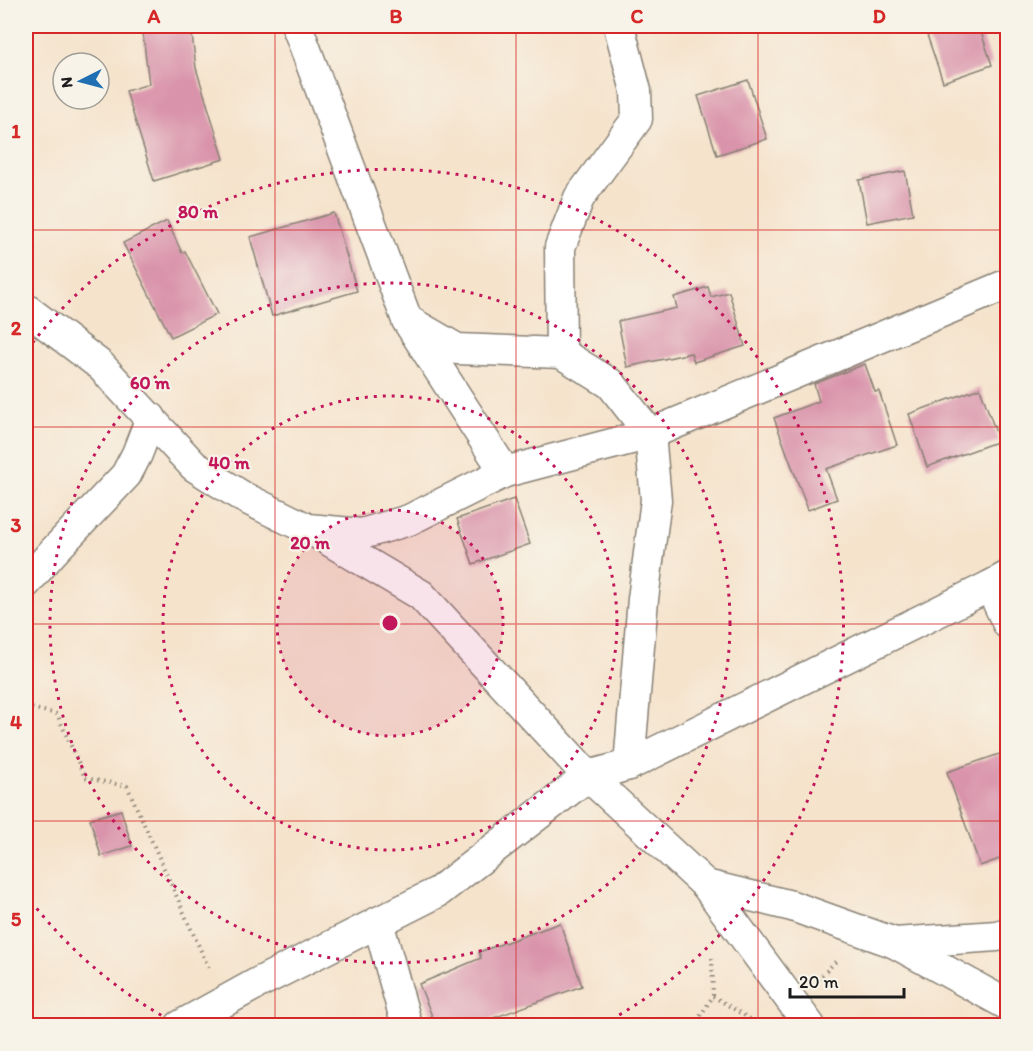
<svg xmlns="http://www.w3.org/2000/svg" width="1033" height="1051" font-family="Itim,sans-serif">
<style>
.building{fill:#d993aa}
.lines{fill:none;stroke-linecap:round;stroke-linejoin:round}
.street-casing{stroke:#888074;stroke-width:33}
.path{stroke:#888074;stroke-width:4;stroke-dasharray:1.5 4.5;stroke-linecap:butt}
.street{stroke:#fff;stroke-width:30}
.grid{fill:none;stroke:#d62828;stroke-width:1.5;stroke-opacity:0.55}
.ring{fill:none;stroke:#c2185b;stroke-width:3;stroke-dasharray:3 6}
.centre{fill:#c2185b;stroke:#f7f3e8;stroke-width:3}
.ring-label{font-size:18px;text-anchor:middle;font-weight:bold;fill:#c2185b;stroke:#f7f3e8;stroke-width:4.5;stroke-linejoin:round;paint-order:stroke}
.neatline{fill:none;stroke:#d62828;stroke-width:2}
.grid-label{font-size:20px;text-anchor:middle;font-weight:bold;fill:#d62828}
</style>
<rect width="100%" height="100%" fill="#f7f3e8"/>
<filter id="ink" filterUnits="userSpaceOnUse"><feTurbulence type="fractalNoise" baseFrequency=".0167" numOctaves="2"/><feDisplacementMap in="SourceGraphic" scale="12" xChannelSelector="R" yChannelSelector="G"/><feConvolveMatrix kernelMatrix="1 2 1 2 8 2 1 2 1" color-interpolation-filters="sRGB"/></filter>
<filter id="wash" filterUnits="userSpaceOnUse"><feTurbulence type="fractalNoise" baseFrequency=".008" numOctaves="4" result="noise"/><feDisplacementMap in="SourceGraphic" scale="24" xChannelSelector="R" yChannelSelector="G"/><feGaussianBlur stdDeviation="1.35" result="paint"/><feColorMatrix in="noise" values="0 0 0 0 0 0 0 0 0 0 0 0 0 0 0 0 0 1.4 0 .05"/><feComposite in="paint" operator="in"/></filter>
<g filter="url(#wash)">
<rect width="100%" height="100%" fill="#f5e3cc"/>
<g id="blocks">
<!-- building -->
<g class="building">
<path d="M 142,26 L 191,26 L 196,68 L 224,159 L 154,181 L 126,91 L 149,84 Z"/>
<path d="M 924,26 L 979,26 L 992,65 L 943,82 Z"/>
<path d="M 748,80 L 767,139 L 717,155 L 698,96 Z"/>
<path d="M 905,171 L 913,214 L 867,223 L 859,180 Z"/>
<path d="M 334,213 L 357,291 L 272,316 L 250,237 Z"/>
<path d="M 167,221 L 182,253 L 185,251 L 217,314 L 171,337 L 123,243 Z"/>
<path d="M 708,287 L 711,297 L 729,292 L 745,346 L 694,362 L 691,353 L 627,367 L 618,321 L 677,308 L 674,297 Z"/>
<path d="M 865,364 L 875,392 L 879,391 L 897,445 L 826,469 L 837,499 L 808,510 L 774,418 L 819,401 L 814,384 Z"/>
<path d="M 980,388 L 999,441 L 927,467 L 909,414 Z"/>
<path d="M 514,499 L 530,544 L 473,564 L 457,519 Z"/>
<path d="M 1008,751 L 1008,856 L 980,866 L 947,772 Z"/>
<path d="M 121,810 L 132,846 L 101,856 L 90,819 Z"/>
<path d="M 560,923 L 582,986 L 471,1026 L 436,1026 L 419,984 L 481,958 L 479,952 Z"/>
</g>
</g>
</g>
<g filter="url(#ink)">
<use href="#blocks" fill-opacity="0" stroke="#888074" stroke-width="1.5"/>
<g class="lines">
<defs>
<g id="street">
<path d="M 297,26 L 407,320 L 505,472"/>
<path d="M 26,309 L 100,365 L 194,466 L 243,497 L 308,529 L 362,534 L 409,520 L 505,472 L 650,434 L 1008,284"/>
<path d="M 407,320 L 457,349 L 561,353 L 611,384 L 650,434 L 656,500 L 643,599 L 629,765"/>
<path d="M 561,353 L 560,247 L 579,198 L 637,119 L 636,91 L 619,26"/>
<path d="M 315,532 L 421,595 L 588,776 L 706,885 L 810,1026"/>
<path d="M 26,583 L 52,553 L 126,475 L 137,454 L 151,418"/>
<path d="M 990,586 L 1008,624"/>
<path d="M 706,885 L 792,906 L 895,943 L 997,936 L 1008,933"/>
<path d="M 378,922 L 407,1026"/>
<path d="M 895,943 L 1008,1005"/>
<path d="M 180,1026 L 256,984 L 438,892 L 588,776 L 629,765 L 990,586 L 1008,576"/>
</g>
</defs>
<!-- street casing -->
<use href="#street" class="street-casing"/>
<!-- path -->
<g class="path">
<path d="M 26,707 L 57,714 L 85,778 L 127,786 L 210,971"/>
<path d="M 818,980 L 837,960"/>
<path d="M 713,996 L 761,1026"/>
<path d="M 694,1026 L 713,996 L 712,954"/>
</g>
<!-- street -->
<use href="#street" class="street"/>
</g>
</g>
<!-- grid -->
<path class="grid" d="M 275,26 L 275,1026M 516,26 L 516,1026M 758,26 L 758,1026M 26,230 L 1008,230M 26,427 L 1008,427M 26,624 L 1008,624M 26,821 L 1008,821"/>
<!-- distance rings -->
<circle cx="390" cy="623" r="113" fill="#c2185b" fill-opacity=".12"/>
<g class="ring">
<circle cx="390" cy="623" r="113"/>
<circle cx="390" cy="623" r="227"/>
<circle cx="390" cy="623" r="340"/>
<path d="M177 1024A454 454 0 0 1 27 896M27 350A454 454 0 1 1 603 1024"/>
</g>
<circle cx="390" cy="623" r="9" class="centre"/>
<g class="ring-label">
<text x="198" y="218">80 m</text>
<text x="150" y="389">60 m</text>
<text x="229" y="469">40 m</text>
<text x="310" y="549">20 m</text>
</g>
<!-- margin -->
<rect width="1033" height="1051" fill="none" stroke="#f7f3e8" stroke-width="66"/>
<!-- north arrow -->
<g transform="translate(81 81) rotate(264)"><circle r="28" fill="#f7f3e8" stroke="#9f9d96" stroke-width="1.5"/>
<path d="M0-4.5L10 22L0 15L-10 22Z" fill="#1f6fb2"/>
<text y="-9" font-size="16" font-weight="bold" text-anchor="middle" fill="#1c1c1c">N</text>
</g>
<!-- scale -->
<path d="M790 988v9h114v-9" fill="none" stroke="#1c1c1c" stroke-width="3"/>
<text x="799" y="988" font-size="18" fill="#1c1c1c" stroke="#f7f3e8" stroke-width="4.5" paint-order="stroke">20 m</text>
<rect x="33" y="33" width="967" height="985" class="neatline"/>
<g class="grid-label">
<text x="154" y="23">A</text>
<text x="396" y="23">B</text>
<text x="637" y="23">C</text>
<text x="879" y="23">D</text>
<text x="16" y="138">1</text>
<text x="16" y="335">2</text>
<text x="16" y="532">3</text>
<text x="16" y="729">4</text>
<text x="16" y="926">5</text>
</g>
</svg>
